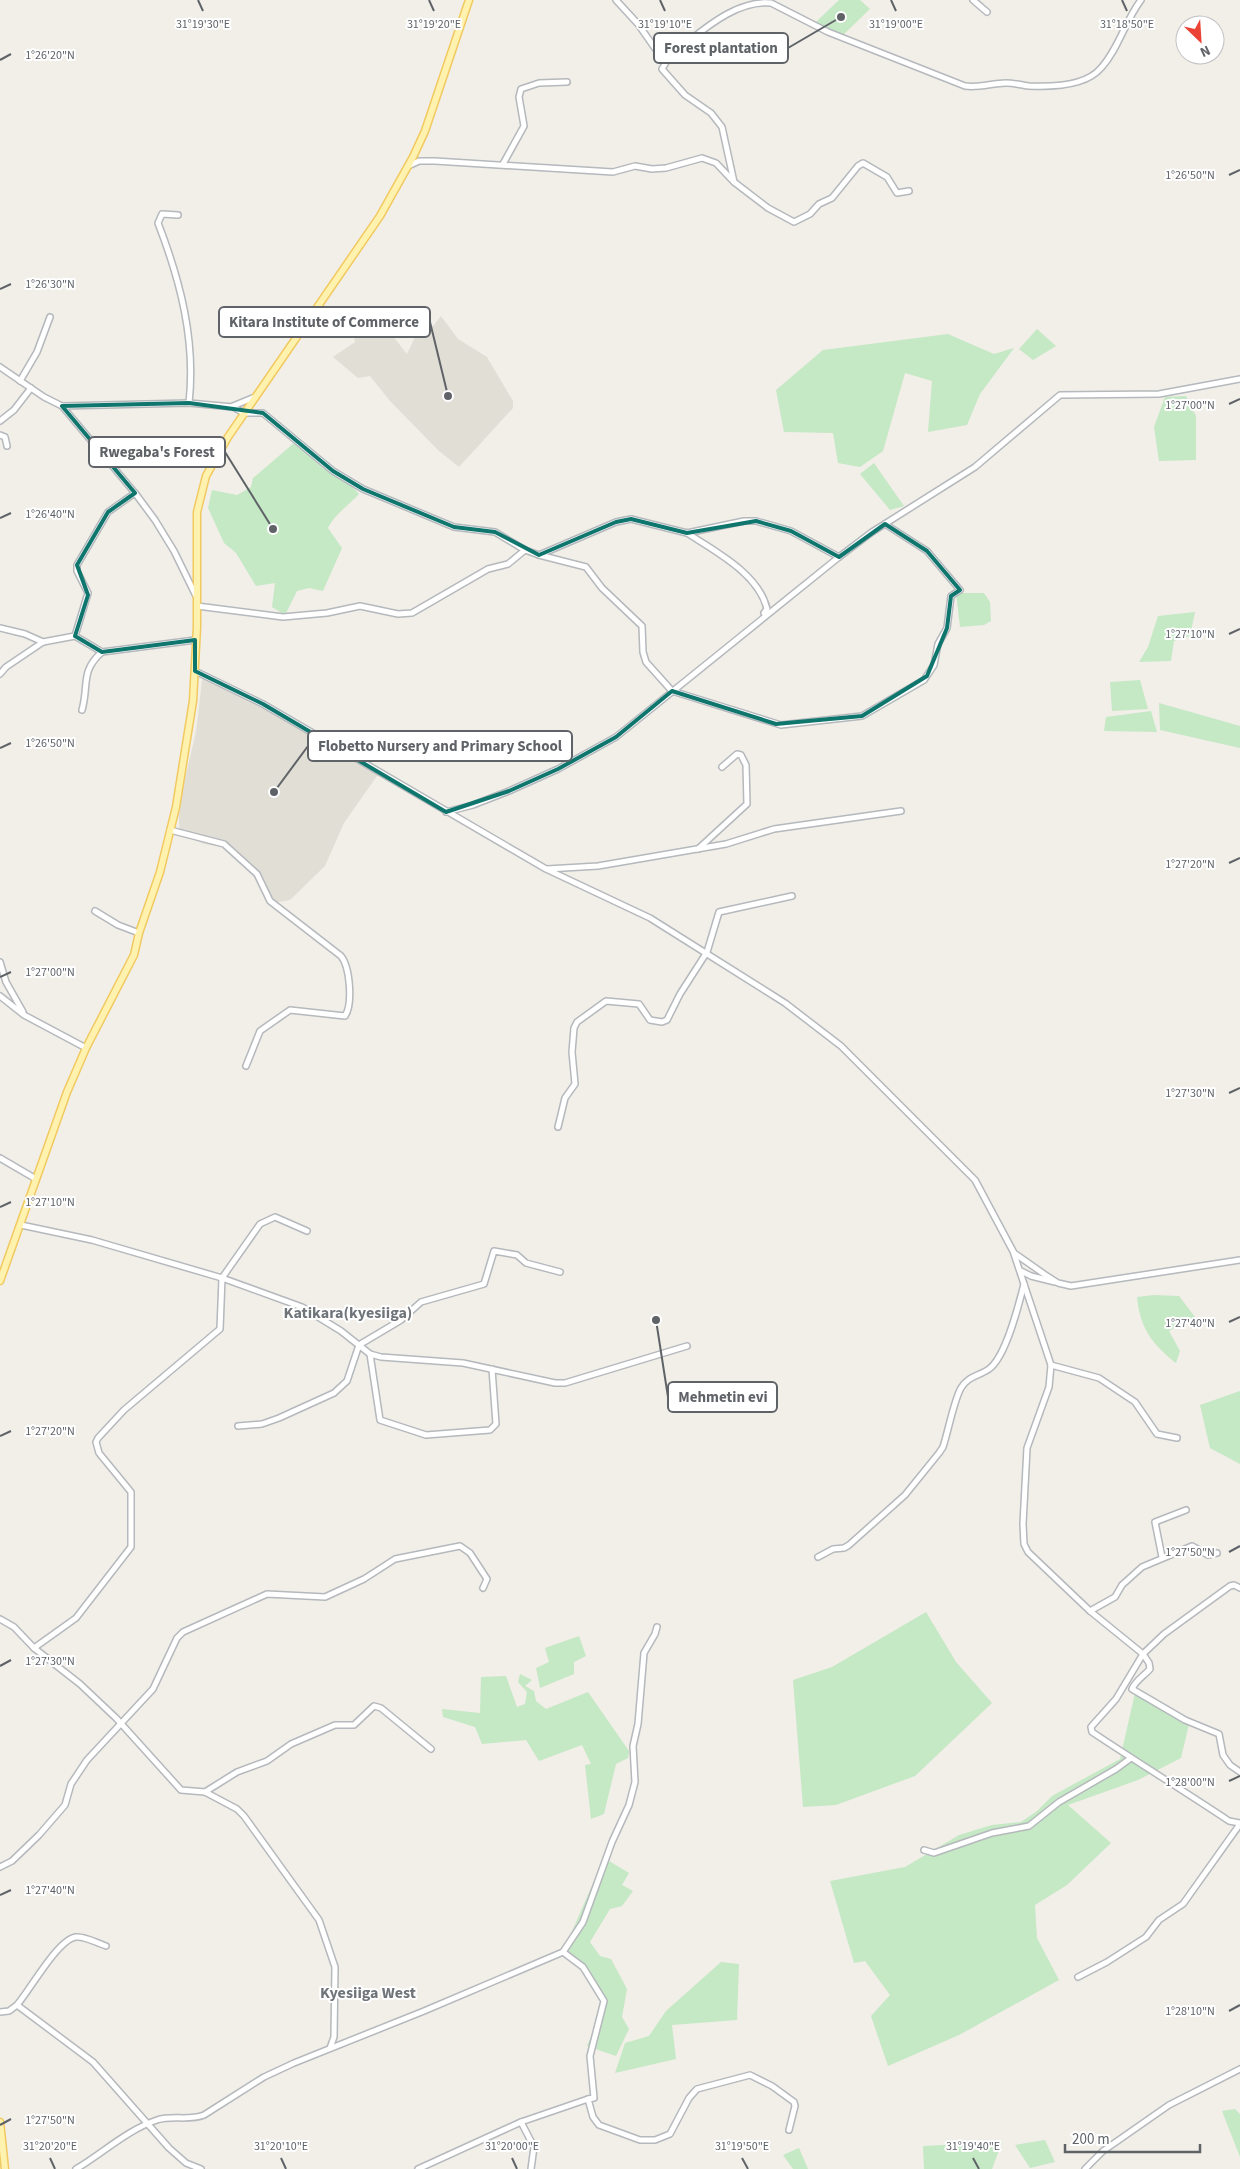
<svg xmlns="http://www.w3.org/2000/svg" width="1240" height="2169" font-family="'Source Sans 3',sans-serif">
<style>
.education{fill:#e1ded6}
.green{fill:#c5e8c5}
.lines{fill:none;stroke-linecap:round;stroke-linejoin:round}
.minor-casing{stroke:#b5b8bc;stroke-width:8}
.major-casing{stroke:#f2c960;stroke-width:9}
.minor{stroke:#fff;stroke-width:5}
.major{stroke:#fff2af;stroke-width:6}
.marked{fill:none;stroke:#0f766e;stroke-width:4;stroke-linejoin:round}
.ticks{fill:none;stroke:#5f6368;stroke-width:2}
.labels{text-anchor:middle;dominant-baseline:central;stroke-width:4;stroke-linejoin:round;paint-order:stroke}
.quarter-label{font-size:16px;font-weight:bold;fill:#70757a;stroke:#fff}
.ticks-label{font-size:12px;text-anchor:middle;fill:#5f6368;stroke:#fff;stroke-width:4;stroke-linejoin:round;paint-order:stroke}
.leader{fill:none;stroke:#5f6368;stroke-width:2}
.callout-dot{fill:#5f6368;stroke:#fff;stroke-width:2}
.callout{fill:#fff;stroke:#5f6368;stroke-width:2}
.callout-label{font-size:15px;text-anchor:middle;font-weight:bold;fill:#5f6368}
</style>
<rect width="100%" height="100%" fill="#f1efe8"/>
<!-- education -->
<g class="education">
<path d="M 441,316 L 458,339 L 487,357 L 513,401 L 513,408 L 459,467 L 439,451 L 390,401 L 370,376 L 358,378 L 333,357 L 355,342 L 352,326 L 360,321 L 385,326 L 407,354 L 415,337 L 434,325 Z"/>
<path d="M 203,672 L 379,773 L 344,823 L 325,866 L 290,900 L 273,903 L 263,877 L 228,848 L 204,844 L 180,834 L 178,808 L 196,732 Z"/>
</g>
<!-- green -->
<g class="green">
<path d="M 839,0 L 860,0 L 870,9 L 843,35 L 815,23 Z"/>
<path d="M 1037,329 L 1056,346 L 1033,360 L 1019,349 Z"/>
<path d="M 948,334 L 994,354 L 1014,348 L 980,394 L 967,425 L 928,432 L 932,381 L 905,373 L 883,451 L 860,467 L 838,463 L 833,433 L 784,432 L 776,390 L 823,350 Z"/>
<path d="M 1186,396 L 1196,416 L 1196,460 L 1159,461 L 1154,427 L 1165,397 Z"/>
<path d="M 294,443 C 307,452 317,465 330,473 C 344,482 347,479 359,494 C 349,505 334,515 328,528 L 342,548 L 323,591 L 309,588 L 297,591 L 285,615 L 272,607 L 275,583 L 256,586 L 236,553 L 224,543 L 208,508 L 212,490 L 237,495 L 251,487 L 253,478 Z"/>
<path d="M 874,463 L 904,506 L 890,510 L 860,474 Z"/>
<path d="M 956,593 L 984,593 L 990,602 L 991,621 L 984,625 L 960,627 Z"/>
<path d="M 1195,612 L 1190,636 L 1174,641 L 1171,661 L 1139,662 L 1148,647 L 1158,616 Z"/>
<path d="M 1140,680 L 1148,709 L 1112,711 L 1110,682 Z"/>
<path d="M 1159,703 L 1240,726 L 1240,748 L 1160,730 Z"/>
<path d="M 1151,711 L 1157,732 L 1104,731 L 1106,717 Z"/>
<path d="M 1154,1295 L 1179,1296 L 1195,1317 L 1169,1331 L 1180,1351 L 1176,1363 C 1152,1344 1140,1328 1137,1297 Z"/>
<path d="M 1240,1391 L 1240,1464 L 1210,1448 L 1200,1405 Z"/>
<path d="M 926,1612 L 956,1662 L 992,1703 L 915,1776 L 836,1805 L 803,1807 L 793,1680 L 832,1667 Z"/>
<path d="M 579,1636 L 586,1656 L 574,1662 L 574,1674 L 540,1688 L 536,1668 L 549,1662 L 545,1648 Z"/>
<path d="M 520,1674 L 532,1680 L 525,1686 L 534,1691 L 536,1701 L 546,1709 L 588,1692 L 629,1751 L 628,1758 L 616,1764 L 604,1814 L 591,1819 L 585,1765 L 591,1764 L 582,1745 L 539,1761 L 526,1740 L 482,1744 L 475,1727 L 443,1717 L 442,1709 L 480,1713 L 481,1677 L 506,1676 L 517,1707 L 525,1704 L 527,1692 L 518,1682 Z"/>
<path d="M 1135,1693 L 1190,1720 L 1181,1758 L 1138,1780 L 1068,1805 L 1111,1843 L 1067,1885 L 1035,1905 L 1037,1938 L 1059,1980 L 959,2035 L 888,2066 L 871,2016 L 890,1995 L 865,1961 L 854,1963 L 830,1881 L 905,1867 L 959,1835 L 992,1825 L 1021,1822 L 1037,1811 L 1052,1796 L 1120,1759 Z"/>
<path d="M 604,1858 L 629,1873 L 622,1885 L 633,1891 L 622,1906 L 610,1909 L 590,1942 L 600,1956 L 611,1959 L 627,1989 L 622,2017 L 629,2029 L 616,2056 L 587,2046 C 591,2035 601,2021 603,2011 C 607,1986 579,1966 563,1952 Z"/>
<path d="M 721,1962 L 739,1964 L 737,2020 L 672,2025 L 676,2059 L 615,2073 L 625,2043 L 649,2036 L 666,2011 Z"/>
<path d="M 1235,2109 L 1240,2114 L 1240,2157 L 1222,2111 Z"/>
<path d="M 1045,2140 L 1055,2162 L 1030,2168 L 1015,2145 Z"/>
<path d="M 1002,2142 L 992,2169 L 924,2169 L 923,2146 Z"/>
<path d="M 799,2148 L 808,2169 L 793,2169 L 783,2155 Z"/>
</g>
<g class="lines">
<defs>
<g id="minor">
<path d="M 616,0 L 638,24 L 659,54 L 668,59 C 676,55 682,47 689,41 C 711,23 741,0 771,3 L 828,32 L 965,86 C 980,88 992,83 1006,83 C 1014,83 1022,85 1029,86 C 1051,87 1086,86 1101,68 C 1119,48 1125,21 1141,0"/>
<path d="M 973,0 L 987,12"/>
<path d="M 668,59 L 662,69 L 685,95 L 711,113 L 722,127 L 734,182 L 768,208 L 794,222 L 810,214 L 819,204 L 832,198 L 858,166 L 863,163 L 887,177 L 897,193 L 909,191"/>
<path d="M 503,164 L 524,126 L 519,97 L 521,89 L 539,83 L 567,82"/>
<path d="M 408,166 L 419,161 L 435,161 L 613,172 L 635,166 L 652,169 L 666,168 L 702,158 L 716,163 L 734,182"/>
<path d="M 178,215 L 162,214 L 158,223 C 180,280 196,340 189,403"/>
<path d="M 0,367 L 44,397 L 62,406 L 189,403 L 233,407 L 244,413 L 263,413 L 333,471 L 363,489 L 454,527 L 495,532 L 525,550 L 539,555 L 616,522 L 631,519 L 687,533 L 744,521 L 756,521 L 791,531 L 839,557"/>
<path d="M 20,381 L 37,352 L 50,317"/>
<path d="M 62,406 L 135,493 L 155,520 L 174,551 L 196,596"/>
<path d="M 233,406 L 255,397"/>
<path d="M 0,421 L 14,410 L 31,388"/>
<path d="M 0,435 L 5,437 L 7,446"/>
<path d="M 687,533 C 715,551 759,574 767,609 L 764,613"/>
<path d="M 539,555 L 586,567 L 602,588 L 642,626 L 643,652 L 646,662 L 672,691 L 781,725 L 862,716 L 924,680 L 934,665 L 938,644 L 947,628 L 951,596 L 960,590 L 927,551 L 885,524"/>
<path d="M 197,606 L 283,617 L 327,613 L 360,606 L 398,614 L 412,613 L 488,569 L 508,564 L 525,550"/>
<path d="M 0,628 L 25,634 L 43,642"/>
<path d="M 75,636 L 88,593 L 77,571 L 77,565 L 108,512 L 135,493"/>
<path d="M 195,671 L 263,704 L 546,869 L 650,918 L 785,1003 L 841,1046 L 975,1180 L 1014,1253 L 1044,1274 L 1058,1283 L 1071,1286 L 1240,1260"/>
<path d="M 0,674 L 6,667 L 43,642 L 75,636 L 102,652"/>
<path d="M 82,710 C 89,686 80,671 102,652 L 195,640"/>
<path d="M 446,812 L 473,805 L 509,791 L 558,769 L 616,737 L 839,557 L 872,532 L 975,467 L 1060,395 L 1159,394 L 1240,379"/>
<path d="M 170,830 L 224,844 L 257,874 L 270,901 L 341,956 C 350,967 353,1004 345,1016 L 290,1010 L 260,1031 L 246,1066"/>
<path d="M 698,849 L 747,804 L 746,765 L 741,755 L 737,754 L 722,767"/>
<path d="M 547,869 L 598,866 L 726,844 L 774,829 L 901,811"/>
<path d="M 95,911 L 118,925 L 139,933"/>
<path d="M 0,962 L 6,982 L 23,1012"/>
<path d="M 0,996 L 24,1015 L 86,1048"/>
<path d="M 558,1127 L 565,1098 L 575,1084 L 572,1052 L 574,1028 L 577,1022 L 606,1001 L 639,1004 L 650,1020 L 662,1022 L 667,1020 L 680,994 L 707,952 L 719,912 L 792,896"/>
<path d="M 0,1158 L 36,1179"/>
<path d="M 21,1225 L 92,1240 L 222,1278 L 302,1307 L 341,1331 L 370,1354 L 381,1357 L 463,1363 L 555,1383 L 565,1383 L 687,1346"/>
<path d="M 1014,1254 L 1051,1365 L 1049,1387 L 1027,1448 L 1023,1524 L 1024,1544 L 1028,1552 L 1090,1611 L 1143,1654 L 1164,1634 L 1230,1586 L 1234,1585 L 1240,1588"/>
<path d="M 1021,1271 L 1031,1276 L 1055,1282"/>
<path d="M 370,1354 L 380,1420 L 426,1435 L 490,1430 L 496,1424 L 492,1369"/>
<path d="M 1051,1365 L 1099,1378 L 1135,1402 L 1157,1434 L 1177,1438"/>
<path d="M 238,1426 L 262,1424 L 279,1418 L 334,1393 L 347,1381 L 359,1345 L 401,1320 L 421,1302 L 484,1284 L 494,1251 L 517,1255 L 526,1263 L 560,1272"/>
<path d="M 818,1557 L 833,1549 L 844,1548 L 849,1545 L 905,1495 L 939,1453 L 943,1447 C 948,1432 954,1400 961,1388 C 968,1376 979,1376 989,1369 C 1006,1357 1019,1304 1024,1284"/>
<path d="M 1162,1557 L 1155,1522 L 1186,1510"/>
<path d="M 1090,1611 L 1115,1597 L 1122,1585 L 1142,1567 L 1192,1546 L 1208,1555 L 1217,1553"/>
<path d="M 0,1619 L 14,1627 L 34,1648 L 80,1684 L 116,1718 L 181,1790 L 205,1792 L 237,1809 L 244,1816 L 319,1920 L 335,1967 L 334,2037 L 330,2048"/>
<path d="M 34,1648 L 76,1618 L 131,1547 L 131,1492 L 99,1453 L 96,1442 L 98,1438 L 124,1410 L 220,1329 L 222,1278 L 260,1224 L 275,1217 L 307,1231"/>
<path d="M 1240,1772 L 1230,1765 L 1223,1755 L 1219,1734 L 1185,1720 L 1132,1689 C 1136,1680 1144,1676 1150,1669 L 1149,1663 L 1143,1654 L 1116,1699 L 1091,1727 L 1092,1732 C 1137,1762 1184,1791 1229,1821 L 1240,1823"/>
<path d="M 205,1792 L 237,1772 L 267,1761 L 291,1744 L 335,1725 L 354,1725 L 374,1706 L 381,1708 L 431,1749"/>
<path d="M 924,1850 L 934,1853 L 992,1833 L 1029,1826 L 1059,1802 L 1116,1769 L 1131,1758"/>
<path d="M 0,1867 L 12,1861 L 39,1835 L 65,1805 L 71,1784 L 87,1760 L 153,1689 L 177,1638 L 183,1632 L 267,1594 L 325,1597 L 364,1579 L 395,1559 L 460,1546 L 470,1553 L 487,1579 L 483,1588"/>
<path d="M 563,1952 L 583,1967 L 604,2001 L 590,2056 L 594,2098 L 588,2099 L 593,2117 L 599,2125 L 640,2140 L 655,2140 L 670,2134 L 689,2098 L 697,2089 L 750,2075 L 772,2086 L 794,2102 L 795,2106 L 789,2130"/>
<path d="M 1078,1977 L 1107,1962 L 1146,1937 L 1159,1920 L 1183,1904 L 1240,1824"/>
<path d="M 17,2005 C 30,1990 58,1939 76,1937 C 85,1936 97,1943 106,1946"/>
<path d="M 0,2012 L 9,2011 L 17,2005 L 93,2062 L 169,2148 L 186,2163 L 201,2169"/>
<path d="M 521,2122 L 534,2147 L 531,2169"/>
<path d="M 76,2169 C 103,2153 127,2130 157,2120 C 172,2115 189,2121 204,2115 L 264,2077 L 294,2063 L 424,2011 L 563,1952 L 583,1922 L 612,1842 L 629,1805 L 635,1782 L 633,1746 L 638,1724 L 644,1653 L 655,1634 L 657,1627"/>
<path d="M 418,2169 L 521,2122 L 588,2099"/>
<path d="M 1085,2169 L 1103,2151 L 1169,2105 L 1240,2069"/>
</g>
<g id="major">
<path d="M 0,1281 L 67,1092 L 86,1048 L 134,955 L 139,933 L 160,872 L 176,807 L 193,701 L 197,627 L 197,512 L 206,476 L 228,437 L 380,216 L 413,157 L 425,131 L 469,0"/>
<path d="M 0,2122 L 5,2169"/>
</g>
</defs>
<!-- minor casing -->
<use href="#minor" class="minor-casing"/>
<!-- major casing -->
<use href="#major" class="major-casing"/>
<!-- minor -->
<use href="#minor" class="minor"/>
<!-- major -->
<use href="#major" class="major"/>
</g>
<!-- marked area -->
<path class="marked" d="M 189,403 L 263,413 L 333,471 L 363,489 L 454,527 L 495,532 L 539,555 L 616,522 L 631,519 L 687,533 L 756,521 L 791,531 L 839,557 L 885,524 L 927,551 L 960,590 L 951,596 L 947,628 L 927,676 L 862,716 L 776,724 L 672,691 L 616,737 L 558,769 L 509,791 L 446,812 L 263,704 L 195,671 L 195,640 L 102,652 L 75,636 L 88,595 L 77,565 L 108,512 L 135,493 L 62,406 Z"/>
<!-- ticks -->
<path class="ticks" d="M 198,0 L 203,11M 429,0 L 434,11M 660,0 L 665,11M 891,0 L 896,11M 1122,0 L 1127,11M 0,60 L 11,54M 1229,175 L 1240,170M 0,289 L 11,284M 1229,404 L 1240,399M 0,518 L 11,513M 1229,634 L 1240,629M 0,748 L 11,743M 1229,863 L 1240,858M 0,977 L 11,972M 1229,1093 L 1240,1088M 0,1207 L 11,1202M 1229,1322 L 1240,1317M 0,1436 L 11,1431M 1229,1552 L 1240,1546M 0,1666 L 11,1660M 1229,1781 L 1240,1776M 0,1895 L 11,1890M 1229,2011 L 1240,2005M 0,2125 L 11,2119M 50,2158 L 55,2169M 281,2158 L 286,2169M 512,2158 L 517,2169M 742,2158 L 748,2169M 973,2158 L 979,2169"/>
<g class="labels">
<!-- quarter labels -->
<g class="quarter-label">
<text x="348" y="1313">Katikara(kyesiiga)</text>
<text x="368" y="1993">Kyesiiga West</text>
</g>
</g>
<g class="ticks-label">
<text x="203" y="28">31°19'30"E</text>
<text x="434" y="28">31°19'20"E</text>
<text x="665" y="28">31°19'10"E</text>
<text x="896" y="28">31°19'00"E</text>
<text x="1127" y="28">31°18'50"E</text>
<text x="50" y="59">1°26'20"N</text>
<text x="1190" y="179">1°26'50"N</text>
<text x="50" y="288">1°26'30"N</text>
<text x="1190" y="409">1°27'00"N</text>
<text x="50" y="518">1°26'40"N</text>
<text x="1190" y="638">1°27'10"N</text>
<text x="50" y="747">1°26'50"N</text>
<text x="1190" y="868">1°27'20"N</text>
<text x="50" y="976">1°27'00"N</text>
<text x="1190" y="1097">1°27'30"N</text>
<text x="50" y="1206">1°27'10"N</text>
<text x="1190" y="1327">1°27'40"N</text>
<text x="50" y="1435">1°27'20"N</text>
<text x="1190" y="1556">1°27'50"N</text>
<text x="50" y="1665">1°27'30"N</text>
<text x="1190" y="1786">1°28'00"N</text>
<text x="50" y="1894">1°27'40"N</text>
<text x="1190" y="2015">1°28'10"N</text>
<text x="50" y="2124">1°27'50"N</text>
<text x="50" y="2150">31°20'20"E</text>
<text x="281" y="2150">31°20'10"E</text>
<text x="512" y="2150">31°20'00"E</text>
<text x="742" y="2150">31°19'50"E</text>
<text x="973" y="2150">31°19'40"E</text>
</g>
<!-- callouts -->
<path class="leader" d="M841 17L788 48M448 396L430 322M273 529L225 452M274 792L308 746M656 1320L668 1397"/>
<g class="callout-dot">
<circle cx="841" cy="17" r="5"/>
<circle cx="448" cy="396" r="5"/>
<circle cx="273" cy="529" r="5"/>
<circle cx="274" cy="792" r="5"/>
<circle cx="656" cy="1320" r="5"/>
</g>
<g class="callout">
<rect x="654" y="33" width="134" height="30" rx="5"/>
<rect x="219" y="307" width="211" height="30" rx="5"/>
<rect x="89" y="437" width="136" height="30" rx="5"/>
<rect x="308" y="731" width="264" height="30" rx="5"/>
<rect x="668" y="1382" width="109" height="30" rx="5"/>
</g>
<g class="callout-label">
<text x="721" y="53">Forest plantation</text>
<text x="324" y="327">Kitara Institute of Commerce</text>
<text x="157" y="457">Rwegaba's Forest</text>
<text x="440" y="751">Flobetto Nursery and Primary School</text>
<text x="723" y="1402">Mehmetin evi</text>
</g>
<!-- north arrow -->
<g transform="translate(1200 40) rotate(155)"><circle r="24" fill="#ffffff" stroke="#bfc1c3"/>
<path d="M0-4L9 19L0 12L-9 19Z" fill="#ea4335"/>
<text y="-8" font-size="14" font-weight="bold" text-anchor="middle" fill="#5f6368">N</text>
</g>
<!-- scale -->
<path d="M1065 2144v8h135v-8" fill="none" stroke="#5f6368" stroke-width="2.5"/>
<text x="1072" y="2144" font-size="15" fill="#5f6368" stroke="#ffffff" stroke-width="4" paint-order="stroke">200 m</text>
</svg>
